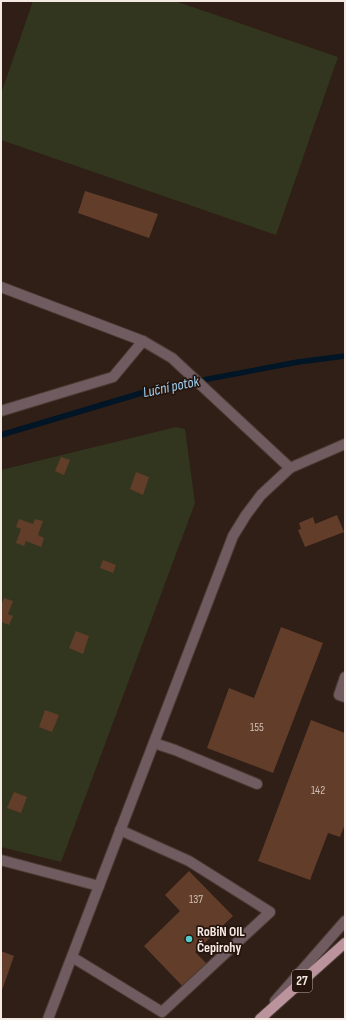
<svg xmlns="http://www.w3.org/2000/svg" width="346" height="1020" font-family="'Sofia Sans Condensed',sans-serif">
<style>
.green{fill:#32361e}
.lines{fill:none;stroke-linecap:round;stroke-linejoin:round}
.stream{stroke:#001526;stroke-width:5.5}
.building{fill:#623d29}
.minor-casing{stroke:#4b3b33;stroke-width:12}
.major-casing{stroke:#4b3b33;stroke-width:12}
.minor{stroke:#6f5b60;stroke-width:10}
.major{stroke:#bb939d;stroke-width:10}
.poi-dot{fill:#53cdcb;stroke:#25150d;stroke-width:1.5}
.labels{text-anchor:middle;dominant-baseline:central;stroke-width:3.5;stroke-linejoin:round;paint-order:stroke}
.number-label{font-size:12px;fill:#d0beb4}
.shield{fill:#25150d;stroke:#b7a9a3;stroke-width:1}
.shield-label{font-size:13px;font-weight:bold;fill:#f5e9e3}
.poi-label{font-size:14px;font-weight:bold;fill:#f5e9e3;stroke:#25150d;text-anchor:start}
.water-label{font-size:15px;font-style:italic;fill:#a0d3f6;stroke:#25150d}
</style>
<rect width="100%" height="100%" fill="#2f1f16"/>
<!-- green -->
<g class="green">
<path d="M 33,1 L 175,1 L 338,57 L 276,235 L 1,140 L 1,94 Z"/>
<path d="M 176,427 L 185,429 L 195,503 L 61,862 L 1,847 L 1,470 Z"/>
</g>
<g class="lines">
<!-- stream -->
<path class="stream" d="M 1,435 L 155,389 L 298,362 L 345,356"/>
</g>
<!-- building -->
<g class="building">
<path d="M 85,191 L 158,214 L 149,238 L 78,213 Z"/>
<path d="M 61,457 L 70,460 L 64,475 L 55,471 Z"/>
<path d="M 136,472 L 149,477 L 143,495 L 130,489 Z"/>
<path d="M 337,515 L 344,532 L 305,547 L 298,530 L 301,529 L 299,523 L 313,517 L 315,524 Z"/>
<path d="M 19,519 L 33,524 L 35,519 L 43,521 L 38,535 L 44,538 L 41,547 L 26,541 L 24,546 L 16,543 L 21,529 L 16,527 Z"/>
<path d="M 103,560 L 116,565 L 113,573 L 100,568 Z"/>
<path d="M 4,598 L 13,601 L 8,614 L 13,616 L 9,625 L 1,622 L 1,602 L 2,603 Z"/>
<path d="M 281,627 L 323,643 L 273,773 L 207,748 L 229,688 L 254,698 Z"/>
<path d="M 76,631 L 89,636 L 83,654 L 69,648 Z"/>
<path d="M 45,710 L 59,715 L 52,732 L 39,727 Z"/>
<path d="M 311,720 L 345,733 L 345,824 L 340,837 L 328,833 L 310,880 L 258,861 Z"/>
<path d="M 14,792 L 27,797 L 21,813 L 7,808 Z"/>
<path d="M 189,871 L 233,916 L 195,952 L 214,971 L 190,994 L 144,946 L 180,911 L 165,895 Z"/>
<path d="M 1,951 L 14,956 L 1,993 Z"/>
</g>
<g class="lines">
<defs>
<g id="minor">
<path d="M 1,287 L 143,341 L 172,358 L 290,468"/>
<path d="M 1,411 L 113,377 L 143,341"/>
<path d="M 345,677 L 339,695 L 345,697"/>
<path d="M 154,743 L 175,750 L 257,784"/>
<path d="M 1,860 L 99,886"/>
<path d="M 72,957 L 162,1012 L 270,912 L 189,861 L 120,830"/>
<path d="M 275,1001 L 345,921"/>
<path d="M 48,1019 L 233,536 L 246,515 L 261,495 L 290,468 L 345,444"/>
</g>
<path id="major" d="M 260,1019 L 345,943"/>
</defs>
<!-- minor casing -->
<use href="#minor" class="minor-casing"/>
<!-- major casing -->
<use href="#major" class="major-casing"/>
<!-- minor -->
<use href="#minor" class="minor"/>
<!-- major -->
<use href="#major" class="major"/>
</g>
<!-- markers -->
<circle class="poi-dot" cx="189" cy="939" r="4"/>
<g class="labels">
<!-- number labels -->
<g class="number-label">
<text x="257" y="727">155</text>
<text x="318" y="790">142</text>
<text x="196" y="899">137</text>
</g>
<!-- shield labels -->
<rect class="shield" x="292" y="970" width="20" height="22" rx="3"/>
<g class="shield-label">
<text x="302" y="981">27</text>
</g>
<!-- poi labels -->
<g class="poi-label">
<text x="197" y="931">RoBiN OIL<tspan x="197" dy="16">Čepirohy</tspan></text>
</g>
<!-- water labels -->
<g class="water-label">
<text transform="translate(171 387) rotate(-12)">Luční potok</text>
</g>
</g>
<!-- border -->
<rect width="346" height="1020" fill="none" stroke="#f5e9e3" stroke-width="4"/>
</svg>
